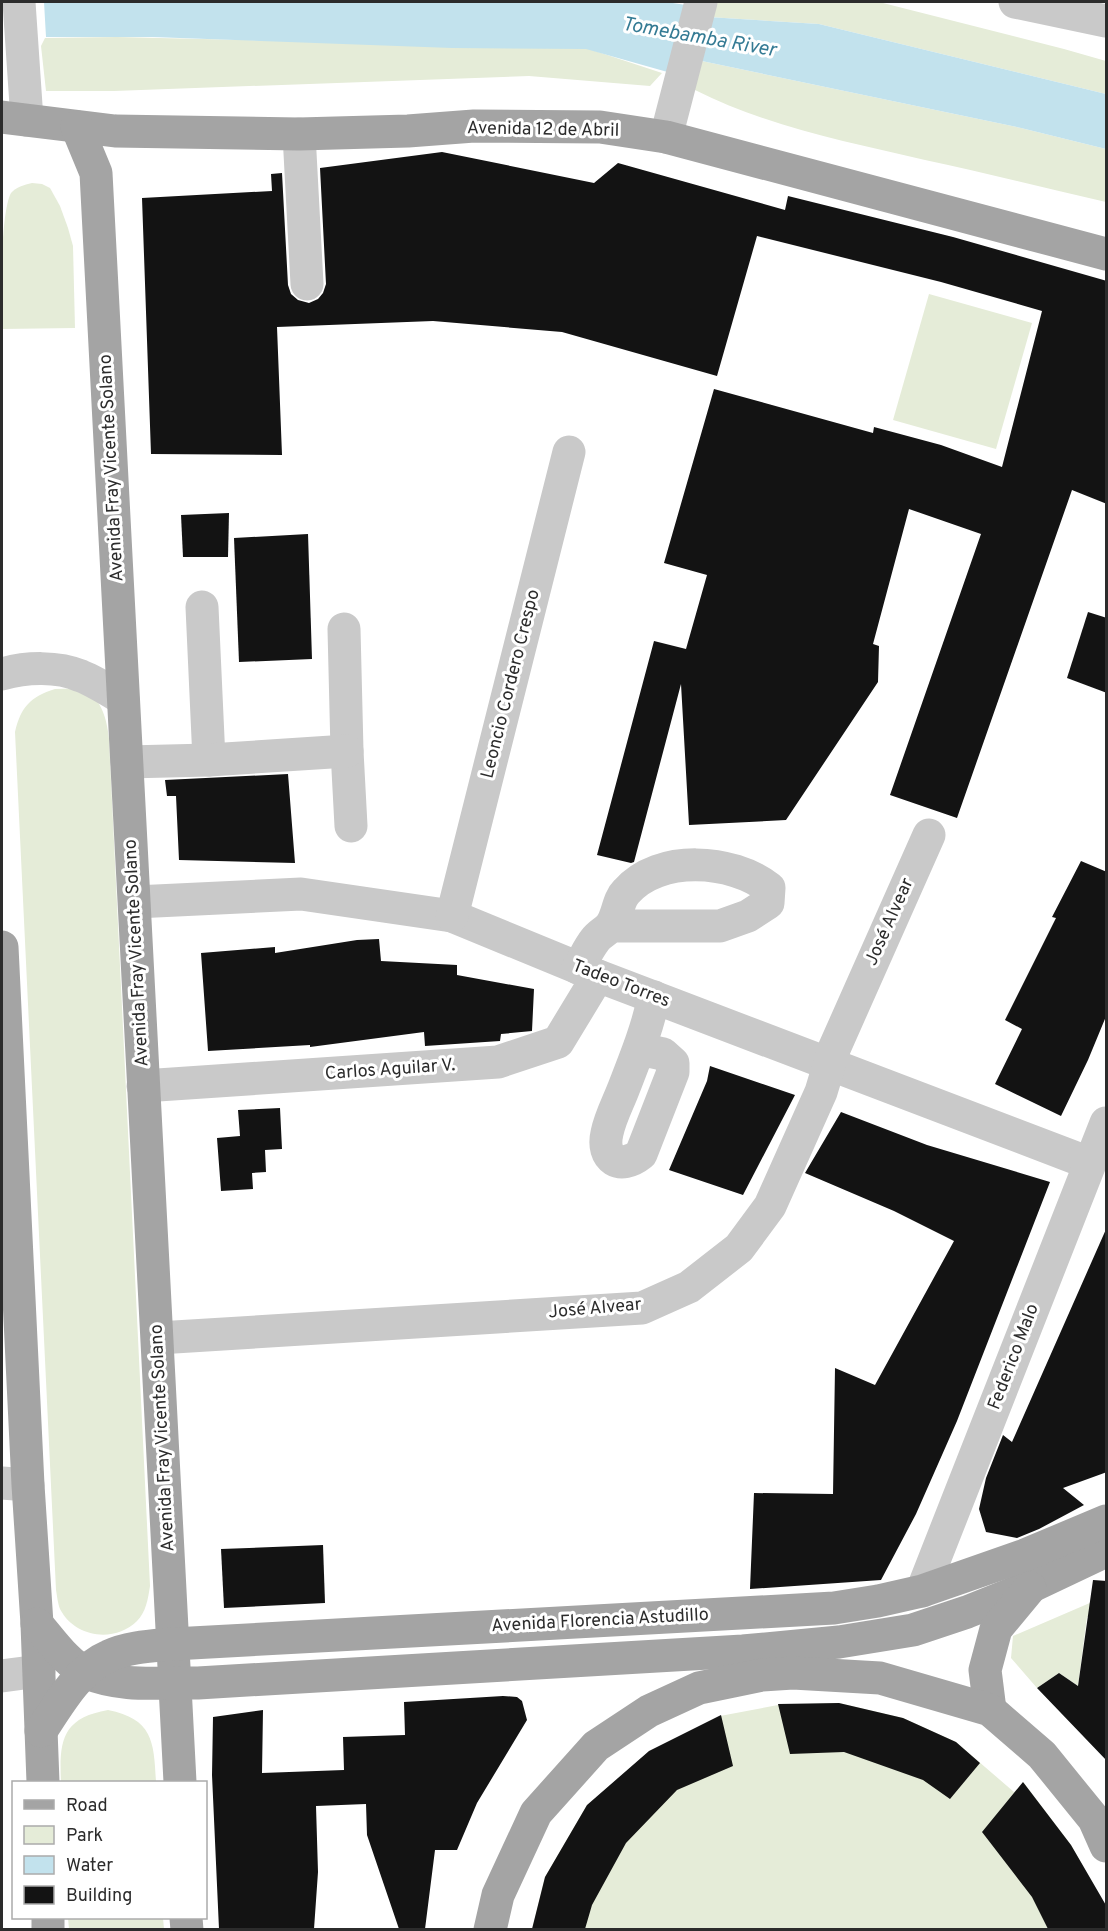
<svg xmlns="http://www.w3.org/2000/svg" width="1108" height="1931" font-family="Overpass,sans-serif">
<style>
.green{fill:#e5ecd8}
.water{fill:#c2e2ed}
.building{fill:#131313}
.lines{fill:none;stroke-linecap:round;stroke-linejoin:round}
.minor{stroke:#c9c9c9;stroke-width:33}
.major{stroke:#a4a4a4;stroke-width:33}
.labels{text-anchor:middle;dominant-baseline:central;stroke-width:6;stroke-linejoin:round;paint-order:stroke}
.street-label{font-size:18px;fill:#2c2c2c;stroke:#fff}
.water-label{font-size:20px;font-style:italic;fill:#357b94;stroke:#fff}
</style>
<rect width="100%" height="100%" fill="#fff"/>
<!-- green -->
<g class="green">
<path d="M 712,2 L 879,2 L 1064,49 L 1106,61 L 1106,94 L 819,24 L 708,17 Z"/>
<path d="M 117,37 L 586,48 L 662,73 L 650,86 L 529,76 L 114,91 L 46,91 L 41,46 L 45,38 Z"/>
<path d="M 697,60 L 1021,128 L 1106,149 L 1106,202 C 1046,188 985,173 925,160 C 847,142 766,126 695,90 Z"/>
<path d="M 32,183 L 42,184 L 50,188 L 60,206 L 68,228 L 73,246 L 75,328 L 2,329 C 1,299 0,214 11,193 C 16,187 24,185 32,183 Z"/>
<path d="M 929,294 L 1032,323 L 996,449 L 893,420 Z"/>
<path d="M 55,689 C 63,689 72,688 79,689 C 101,694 107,719 109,739 L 150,1586 C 148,1599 146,1612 137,1621 C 115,1643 75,1638 60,1609 C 58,1604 57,1596 56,1590 L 15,732 C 21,707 30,697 55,689 Z"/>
<path d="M 1106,1596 L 1106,1616 L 1087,1617 L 1078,1686 L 1059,1673 L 1037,1688 L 1011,1658 L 1013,1636 Z"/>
<path d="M 839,1703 L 903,1718 L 956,1742 L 1014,1792 L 1024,1783 L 1071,1845 L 1106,1907 L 1106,1930 L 532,1930 L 545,1877 L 587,1805 L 720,1716 L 778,1705 Z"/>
<path d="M 108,1710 C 153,1719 154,1742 156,1782 L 61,1782 C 59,1741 62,1718 108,1710 Z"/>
<path d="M 68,1918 L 163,1918 L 164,1929 L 69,1929 Z"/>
</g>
<!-- water -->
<g class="water">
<path d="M 44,2 L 666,2 L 686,5 L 671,73 L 586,49 L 452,48 L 152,37 L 46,37 Z"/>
<path d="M 708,17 L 819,24 L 1106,94 L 1106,149 L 1021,128 L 697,60 Z"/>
</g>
<!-- building -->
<g class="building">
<path d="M 442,152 L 594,183 L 618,163 L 785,210 L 788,196 L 953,237 L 1107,281 L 1107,504 L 1072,490 L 957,818 L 890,795 L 981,534 L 909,509 L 873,644 L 879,646 L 878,682 L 786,820 L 689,825 L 681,684 L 634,862 L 631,863 L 597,855 L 654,641 L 686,649 L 707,575 L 664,563 L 714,389 L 873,433 L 874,427 L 941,445 L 1002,467 L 1042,311 L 941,282 L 757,236 L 717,376 L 562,332 L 433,321 L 277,327 L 282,455 L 151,454 L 142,198 L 272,191 L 271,174 L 282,173 L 288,285 L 291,294 L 298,300 L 309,303 L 318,299 L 323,293 L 326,284 L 320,168 Z"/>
<path d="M 229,513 L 228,557 L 183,557 L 181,515 Z"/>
<path d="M 308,534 L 312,659 L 239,662 L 234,538 Z"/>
<path d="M 1088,612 L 1107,618 L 1107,693 L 1067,678 Z"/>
<path d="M 288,774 L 295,863 L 179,860 L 176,796 L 167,796 L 165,780 Z"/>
<path d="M 1081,861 L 1107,872 L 1107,1014 L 1088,1060 L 1061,1116 L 995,1084 L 1022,1029 L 1005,1020 L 1056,918 L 1052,917 Z"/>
<path d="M 379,939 L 381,961 L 457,965 L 457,975 L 534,989 L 532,1031 L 501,1034 L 500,1041 L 425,1046 L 424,1032 L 310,1047 L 310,1045 L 208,1051 L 201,953 L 275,947 L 275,953 L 357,940 Z"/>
<path d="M 710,1066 L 795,1095 L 743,1195 L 669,1170 L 707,1081 Z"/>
<path d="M 280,1108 L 282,1149 L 265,1150 L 266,1172 L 252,1173 L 253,1189 L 221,1191 L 217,1138 L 240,1136 L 238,1110 Z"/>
<path d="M 841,1112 L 927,1145 L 1050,1182 L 957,1421 L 916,1514 L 881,1580 L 750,1589 L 754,1493 L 833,1494 L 835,1368 L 875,1385 L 954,1241 L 894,1211 L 805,1173 Z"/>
<path d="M 1107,1227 L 1107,1472 L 1063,1488 L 1084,1505 L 1039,1529 L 1017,1538 L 986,1532 L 979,1509 L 986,1478 L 1003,1435 L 1012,1442 Z"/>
<path d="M 323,1545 L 325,1603 L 224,1608 L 221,1549 Z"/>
<path d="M 1093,1580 L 1107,1581 L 1107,1761 L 1037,1688 L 1059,1673 L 1078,1686 Z"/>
<path d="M 503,1696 L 517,1697 L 522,1701 L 527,1720 L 477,1803 L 457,1850 L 435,1850 L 425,1929 L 399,1929 L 367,1835 L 366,1804 L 316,1806 L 318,1872 L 314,1929 L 219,1929 L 212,1775 L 213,1717 L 263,1710 L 262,1773 L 344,1770 L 343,1737 L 405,1735 L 404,1702 Z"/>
<path d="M 839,1703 L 903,1718 L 956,1742 L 980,1763 L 950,1799 L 923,1780 L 844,1752 L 790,1754 L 778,1704 Z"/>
<path d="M 721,1715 L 733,1766 L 677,1790 L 626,1843 L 592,1905 L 585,1929 L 532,1929 L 545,1877 L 587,1805 L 649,1751 Z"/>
<path d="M 1023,1782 L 1071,1845 L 1107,1907 L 1107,1929 L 1048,1929 L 1032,1897 L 982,1832 Z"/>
</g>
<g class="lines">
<!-- minor -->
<g class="minor">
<path d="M 19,2 L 27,120"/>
<path d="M 1015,2 L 1106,21"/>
<path d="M 299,134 L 307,284"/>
<path d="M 666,137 L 701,2"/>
<path d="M 202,607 L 209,760"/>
<path d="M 344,629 L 347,751 L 351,826"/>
<path d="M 2,674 C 26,667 58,666 81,676 C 96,682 110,691 123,699"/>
<path d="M 127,762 L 209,760 L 347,751"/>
<path d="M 135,902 L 301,894 L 452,916 L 598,976 L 1089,1163"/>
<path d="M 452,916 L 569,452"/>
<path d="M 578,968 C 584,959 588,949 595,940 C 599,934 607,931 611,925 C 618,915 618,900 626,892 C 659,854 732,859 769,888 L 768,903 L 748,916 L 720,926 L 611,926"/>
<path d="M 639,1049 L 663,1054 L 673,1063 L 673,1072 L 641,1154 C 620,1171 601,1159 607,1133 C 610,1118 618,1103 623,1090 C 635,1059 647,1030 654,997"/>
<path d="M 143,1086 L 498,1062 L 558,1042 L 598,976"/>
<path d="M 158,1338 L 642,1308 L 689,1287 L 739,1248 L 770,1206 L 821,1092 L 834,1049 L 929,835"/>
<path d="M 2,1483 L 28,1485"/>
<path d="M 922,1591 L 1106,1123"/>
<path d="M 2,1676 L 39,1671"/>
</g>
<!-- major -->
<g class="major">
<path d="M 2,117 L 115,131 L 299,134 L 408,131 L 474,126 L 600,127 L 666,137 L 1106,254"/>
<path d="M 77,127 L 96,173 L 180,1782"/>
<path d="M 2,947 L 28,1485 L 37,1624 L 43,1782"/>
<path d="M 37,1624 C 51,1640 67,1664 87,1673 C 122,1688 161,1682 198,1683 L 743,1651 L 839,1642 L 913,1630 L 967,1612 L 1034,1585 L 1106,1551"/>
<path d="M 990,1710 L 985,1670 L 996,1629 L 1030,1588"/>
<path d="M 41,1731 C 59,1704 78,1669 109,1656 C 128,1647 152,1646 173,1644 L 834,1608 L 878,1601 L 922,1591 L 1025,1555 L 1106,1521"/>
<path d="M 48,1918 L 48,1930"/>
<path d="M 186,1918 L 187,1930"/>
<path d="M 490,1930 L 498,1895 L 536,1813 L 596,1746 L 649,1711 L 699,1688 L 762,1675 L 793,1673 L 880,1678 L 990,1710 L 1042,1755 L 1094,1819 L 1106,1846"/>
</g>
</g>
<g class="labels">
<!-- street labels -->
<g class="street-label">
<text transform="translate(543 130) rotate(1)">Avenida 12 de Abril</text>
<text transform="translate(112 468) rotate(-93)">Avenida Fray Vicente Solano</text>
<text transform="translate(511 684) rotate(-76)">Leoncio Cordero Crespo</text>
<text transform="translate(890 922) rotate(-66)">José Alvear</text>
<text transform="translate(137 953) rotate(-93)">Avenida Fray Vicente Solano</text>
<text transform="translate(621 984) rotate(21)">Tadeo Torres</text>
<text transform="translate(390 1070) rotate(-4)">Carlos Aguilar V.</text>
<text transform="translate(595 1309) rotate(-5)">José Alvear</text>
<text transform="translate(1014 1357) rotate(-69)">Federico Malo</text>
<text transform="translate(163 1438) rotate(-93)">Avenida Fray Vicente Solano</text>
<text transform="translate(600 1621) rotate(-3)">Avenida Florencia Astudillo</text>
</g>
<!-- water labels -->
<g class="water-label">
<text transform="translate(699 38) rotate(10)">Tomebamba River</text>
</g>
</g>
<!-- border -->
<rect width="1108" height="1931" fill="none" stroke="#2c2c2c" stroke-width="6"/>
<!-- legend -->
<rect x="12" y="1781" width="195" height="138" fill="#ffffff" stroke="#ababab" stroke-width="1.5"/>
<rect x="24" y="1800" width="30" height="9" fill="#a4a4a4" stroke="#ababab" stroke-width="1.5"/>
<text x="66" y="1811" font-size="18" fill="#2c2c2c">Road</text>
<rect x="24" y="1826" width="30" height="18" fill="#e5ecd8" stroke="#ababab" stroke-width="1.5"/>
<text x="66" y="1841" font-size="18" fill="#2c2c2c">Park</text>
<rect x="24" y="1856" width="30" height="18" fill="#c2e2ed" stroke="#ababab" stroke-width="1.5"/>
<text x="66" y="1871" font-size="18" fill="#2c2c2c">Water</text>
<rect x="24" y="1886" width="30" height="18" fill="#131313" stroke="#ababab" stroke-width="1.5"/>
<text x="66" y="1901" font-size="18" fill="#2c2c2c">Building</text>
</svg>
